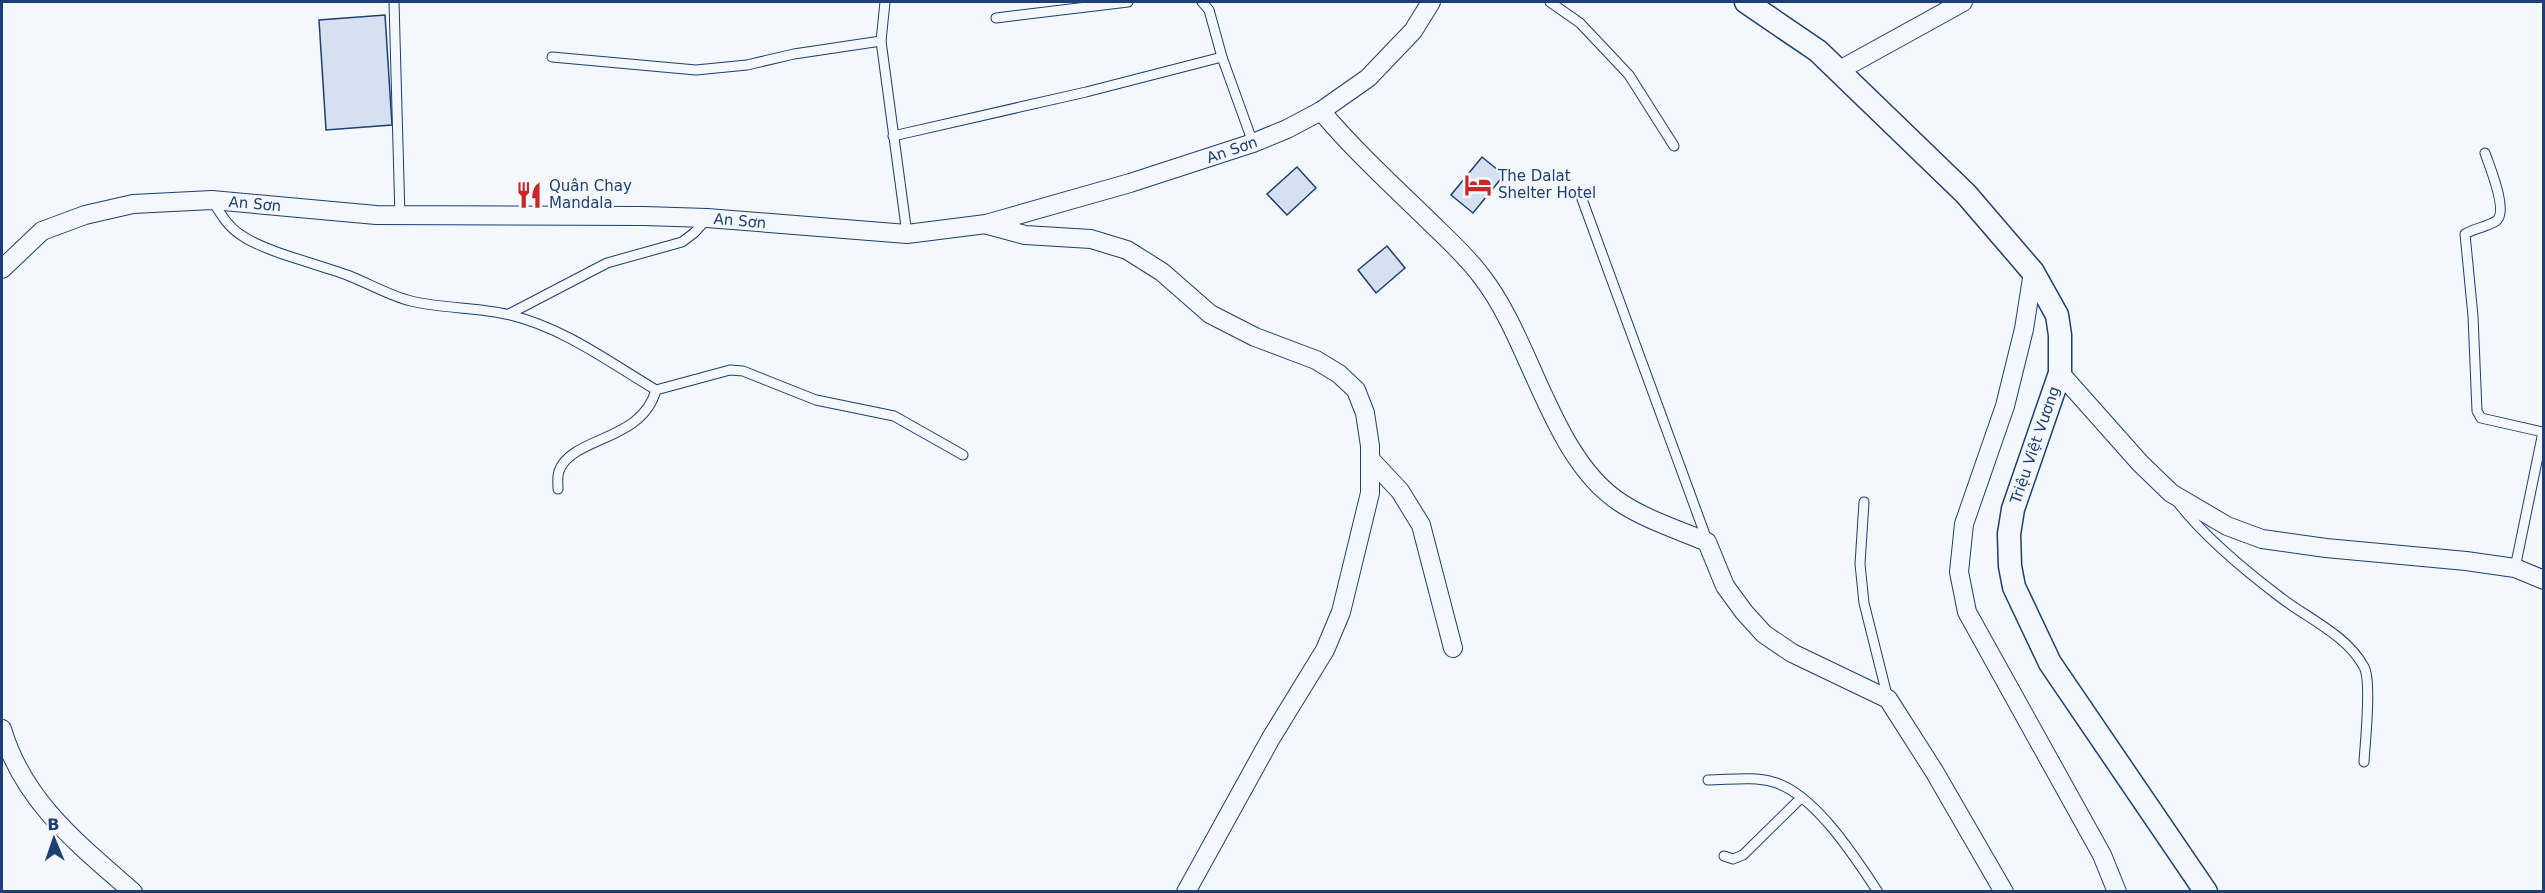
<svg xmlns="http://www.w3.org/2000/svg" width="2545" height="893" font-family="'DejaVu Sans',sans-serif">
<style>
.building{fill:#d5e0f0;stroke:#1d3f73;stroke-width:1.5}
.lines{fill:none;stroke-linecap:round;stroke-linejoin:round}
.service-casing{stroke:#1d3f73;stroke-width:11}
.minor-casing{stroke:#1d3f73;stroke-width:20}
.tertiary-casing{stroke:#1d3f73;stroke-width:25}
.service{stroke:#f4f7fb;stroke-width:9}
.minor{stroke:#f4f7fb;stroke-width:18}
.tertiary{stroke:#f4f7fb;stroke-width:22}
.labels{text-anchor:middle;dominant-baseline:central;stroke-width:4.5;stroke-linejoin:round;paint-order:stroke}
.street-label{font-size:15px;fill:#1d3f73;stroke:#f4f7fb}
.poi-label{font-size:15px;fill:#1d3f73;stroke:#f4f7fb;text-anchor:start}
</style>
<rect width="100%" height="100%" fill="#f4f7fb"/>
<!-- building -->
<g class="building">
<path d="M 385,15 L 392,125 L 326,130 L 319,20 Z"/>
<path d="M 1482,157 L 1504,175 L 1473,213 L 1451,195 Z"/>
<path d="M 1297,167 L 1316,188 L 1287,215 L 1267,194 Z"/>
<path d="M 1387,246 L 1405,268 L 1376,293 L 1358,270 Z"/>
</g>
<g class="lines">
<defs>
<g id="service">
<path d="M 394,2 L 400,217"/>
<path d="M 1202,2 L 1209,10 L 1222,57 L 1253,143"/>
<path d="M 1550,2 L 1580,23 L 1629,75 L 1674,146"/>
<path d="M 996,18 L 1128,2"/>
<path d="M 881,41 L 885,2"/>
<path d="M 552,57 L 696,70 L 747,65 L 794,54 L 881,41 L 907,234"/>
<path d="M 893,136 L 1086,92 L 1222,57"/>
<path d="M 2485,153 C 2489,165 2509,212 2496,221 C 2487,227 2475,228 2465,234 L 2473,316 L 2477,411 L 2481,418 L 2543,432 L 2515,568"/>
<path d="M 1582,199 L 1707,540"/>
<path d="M 212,200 C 220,213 228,227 241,235 C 265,252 318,264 347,275 C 368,283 390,296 411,301 C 444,309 478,307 510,315 C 564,328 609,362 656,390 L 730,370 L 743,371 L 816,400 L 894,416 L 963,455"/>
<path d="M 509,314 L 607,263 L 682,242 L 694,233 L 707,219"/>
<path d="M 558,489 C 558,483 557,477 559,471 C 572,436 642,442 656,390"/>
<path d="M 1864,502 L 1860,564 L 1864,603 L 1888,699"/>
<path d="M 2179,504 C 2205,537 2247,572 2280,597 C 2307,618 2347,635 2364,667 C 2372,681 2365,743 2364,762"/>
<path d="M 1708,780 C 1729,780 1753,776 1773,782 C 1814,793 1855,857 1878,892"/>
<path d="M 1724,856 L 1733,859 L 1743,855 L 1801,798"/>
</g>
<g id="minor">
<path d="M 1838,71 L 1963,2"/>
<path d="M 1321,111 C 1353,149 1390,183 1426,218 C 1445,237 1466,255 1482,277 C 1532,341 1551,458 1621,503 C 1647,520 1679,530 1707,542 L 1725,586 L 1744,612 L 1764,634 L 1792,653 L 1888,699 L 1934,771 L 2004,892"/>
<path d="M 988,225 L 1025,235 L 1091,239 L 1127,250 L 1162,272 L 1210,314 L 1255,337 L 1316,360 L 1339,374 L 1356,390 L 1365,413 L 1370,446 L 1370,493 L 1341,612 L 1325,650 L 1271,738 L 1186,892"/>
<path d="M 2,269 L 42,231 L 85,215 L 133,204 L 212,200 L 376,215 L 644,216 L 707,218 L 907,234 L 986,224 L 1130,183 L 1253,143 L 1287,129 L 1321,111 L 1368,78 L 1413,31 L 1431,2"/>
<path d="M 2033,272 L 2024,329 L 2005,406 L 1964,524 L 1959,572 L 1967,612 L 2102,855 L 2117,892"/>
<path d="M 2060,373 L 2140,463 L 2171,493 L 2227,526 L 2262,539 L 2326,548 L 2466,561 L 2515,568 L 2544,580"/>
<path d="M 1371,460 L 1400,491 L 1421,525 L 1453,648"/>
<path d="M 2,729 C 23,801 78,844 133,892"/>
</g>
<path id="tertiary" d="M 1746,2 L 1818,51 L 1966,194 L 2033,272 L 2057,315 L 2060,335 L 2060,373 L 2013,509 L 2009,534 L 2010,566 L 2014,587 L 2050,663 L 2206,892"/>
</defs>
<!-- service casing -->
<use href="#service" class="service-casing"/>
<!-- minor casing -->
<use href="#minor" class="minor-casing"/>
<!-- tertiary casing -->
<use href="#tertiary" class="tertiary-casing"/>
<!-- service -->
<use href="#service" class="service"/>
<!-- minor -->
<use href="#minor" class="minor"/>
<!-- tertiary -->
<use href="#tertiary" class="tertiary"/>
</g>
<!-- icons -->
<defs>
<symbol id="hotel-bare" viewBox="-9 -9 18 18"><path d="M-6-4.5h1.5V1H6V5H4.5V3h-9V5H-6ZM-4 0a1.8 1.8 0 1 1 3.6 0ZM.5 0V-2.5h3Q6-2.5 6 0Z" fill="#c62828" stroke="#f4f7fb" stroke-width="2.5" paint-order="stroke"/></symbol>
<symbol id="restaurant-bare" viewBox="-9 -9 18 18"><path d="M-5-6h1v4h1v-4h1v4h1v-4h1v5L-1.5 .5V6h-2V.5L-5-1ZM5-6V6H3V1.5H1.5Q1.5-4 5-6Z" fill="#c62828" stroke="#f4f7fb" stroke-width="2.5" paint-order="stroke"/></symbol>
</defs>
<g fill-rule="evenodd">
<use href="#hotel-bare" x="1459" y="166" width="38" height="38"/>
<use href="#restaurant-bare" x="510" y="176" width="38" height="38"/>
</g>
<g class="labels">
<!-- street labels -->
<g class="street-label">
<text transform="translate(1232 150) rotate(-19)">An Sơn</text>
<text transform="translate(255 204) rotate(5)">An Sơn</text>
<text transform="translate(740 221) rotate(5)">An Sơn</text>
<text transform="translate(2035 445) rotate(-71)">Triệu Việt Vương</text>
</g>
<!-- poi labels -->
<g class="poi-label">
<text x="1498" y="176">The Dalat<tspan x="1498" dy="17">Shelter Hotel</tspan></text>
<text x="549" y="186">Quân Chay<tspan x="549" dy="17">Mandala</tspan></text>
</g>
</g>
<!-- border -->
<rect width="2545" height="893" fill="none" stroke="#1d3f73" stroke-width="6"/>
<!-- north arrow -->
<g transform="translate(54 839) rotate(358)" stroke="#f4f7fb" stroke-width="4.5" paint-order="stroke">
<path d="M0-4.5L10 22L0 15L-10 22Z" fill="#1d3f73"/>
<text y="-9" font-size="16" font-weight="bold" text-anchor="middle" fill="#1d3f73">B</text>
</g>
</svg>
